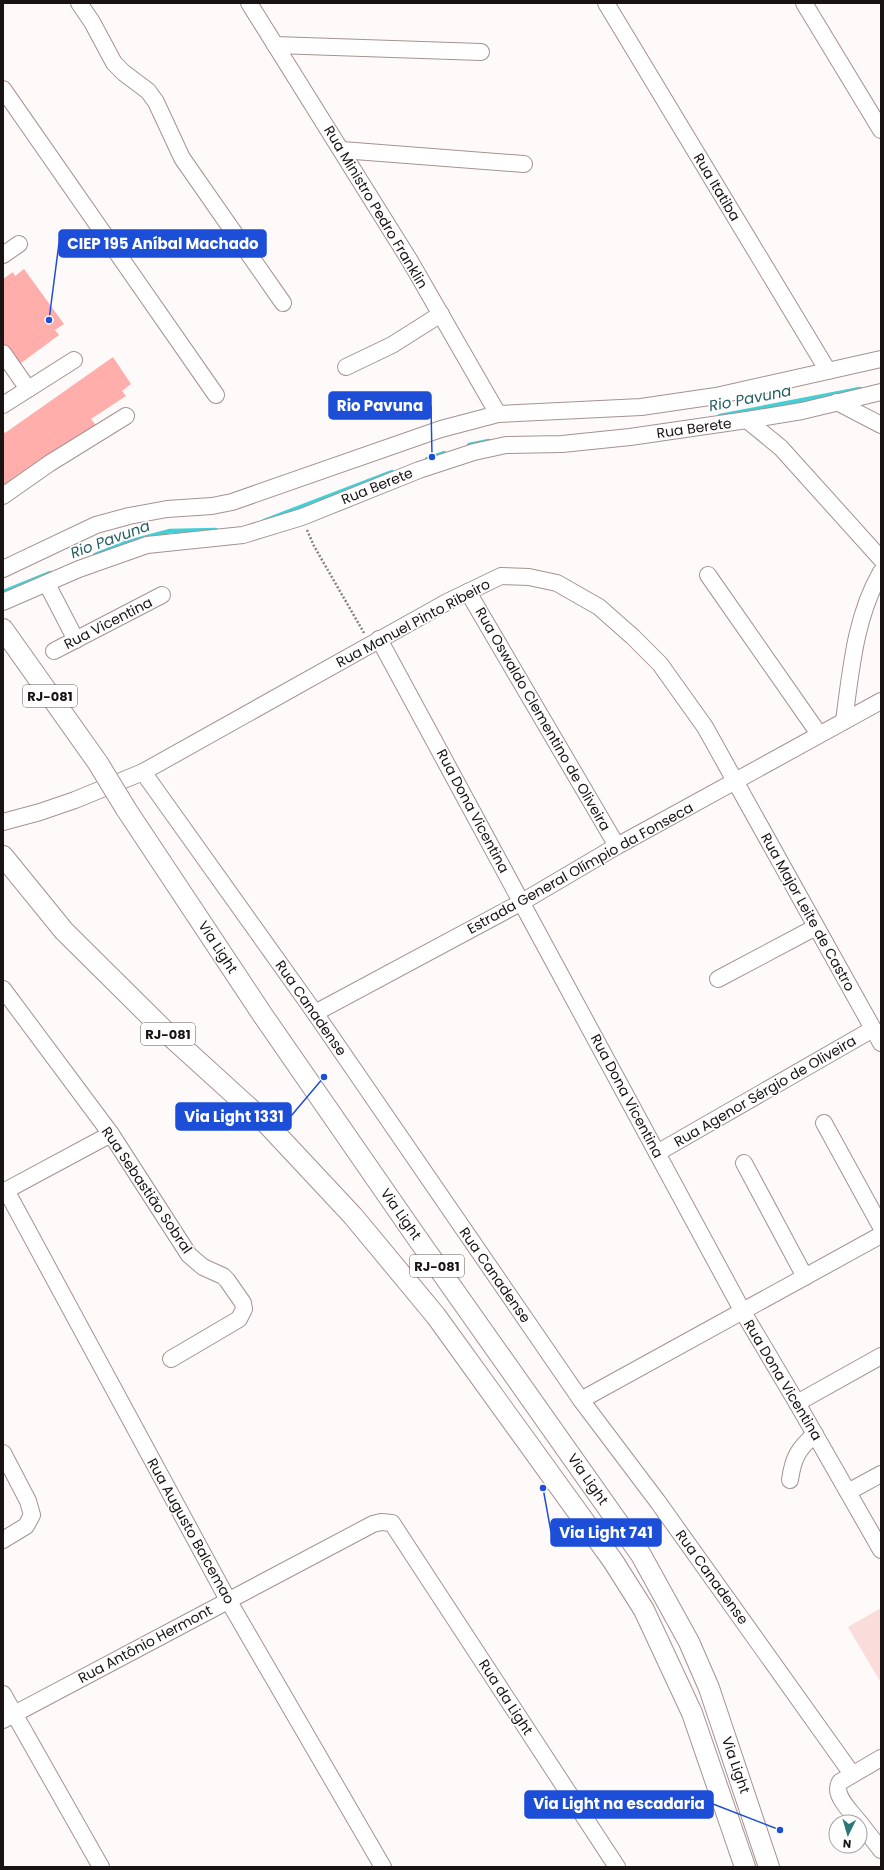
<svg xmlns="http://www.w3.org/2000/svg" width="884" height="1870" font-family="Poppins,sans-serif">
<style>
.green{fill:#fadddb}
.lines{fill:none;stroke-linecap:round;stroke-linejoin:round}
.stream{stroke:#40d0d6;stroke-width:4.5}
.building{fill:#ffaeac}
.minor-casing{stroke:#a59291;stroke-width:18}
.major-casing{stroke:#a59291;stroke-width:22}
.path{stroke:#858080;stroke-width:2.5;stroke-dasharray:2 2;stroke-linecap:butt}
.minor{stroke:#fff;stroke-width:16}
.major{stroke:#fff;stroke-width:20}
.major-bridge-casing{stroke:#a59291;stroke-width:22;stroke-linecap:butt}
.major-bridge{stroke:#fff;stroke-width:20}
.labels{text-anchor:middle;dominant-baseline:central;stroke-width:3.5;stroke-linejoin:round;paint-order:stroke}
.shield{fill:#fff;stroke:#5f5a5a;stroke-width:1}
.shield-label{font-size:13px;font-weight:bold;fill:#1a1313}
.street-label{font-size:14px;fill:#1a1313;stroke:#fff}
.water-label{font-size:15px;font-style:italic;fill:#245e60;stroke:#fff}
.leader{fill:none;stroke:#1d4ed8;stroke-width:1.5}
.callout-dot{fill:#1d4ed8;stroke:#fff;stroke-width:1.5}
.callout{fill:#1d4ed8;stroke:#1d4ed8;stroke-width:1.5}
.callout-label{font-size:15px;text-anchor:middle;font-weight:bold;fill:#fff}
</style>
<rect width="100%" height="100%" fill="#fefafa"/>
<!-- green -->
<path class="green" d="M 881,1608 L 881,1683 L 848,1627 Z"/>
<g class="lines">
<!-- stream -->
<g class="stream">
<path d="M 720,416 L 860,389"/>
<path d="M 469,445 L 489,441"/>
<path d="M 427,459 L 444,453"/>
<path d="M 264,521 L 392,472"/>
<path d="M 95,555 L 125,543 L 170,531 L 216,530"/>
<path d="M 3,592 L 50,573"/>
</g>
</g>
<!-- building -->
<g class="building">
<path d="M 24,269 L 64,324 L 55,330 L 59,335 L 17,366 L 3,345 L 3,279 L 13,272 L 15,276 Z"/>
<path d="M 113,357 L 131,384 L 122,391 L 126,396 L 91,419 L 96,425 L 3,488 L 3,430 L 5,433 Z"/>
</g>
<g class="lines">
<defs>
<g id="minor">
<path d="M 79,3 L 92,22 L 114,63 L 124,73 L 148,91 L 156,102 L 182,158 L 283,303"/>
<path d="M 249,3 L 410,261 L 498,414"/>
<path d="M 606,3 L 828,371"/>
<path d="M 804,3 L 881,130"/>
<path d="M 275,45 L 481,52"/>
<path d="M 3,89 L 216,395"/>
<path d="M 342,150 L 524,164"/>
<path d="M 3,255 L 19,244"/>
<path d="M 3,353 L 28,389"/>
<path d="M 346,367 L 392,345 L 441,314"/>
<path d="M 837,402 L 881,425"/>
<path d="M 3,405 L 74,360"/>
<path d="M 747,420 L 781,448 L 881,559"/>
<path d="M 3,496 L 50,463 L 126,416"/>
<path d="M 3,569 L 96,525 L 129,516 L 167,509 L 212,506 L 232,502 L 441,429 L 498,414 L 641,407 L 716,396 L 881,359"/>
<path d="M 708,575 L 819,734"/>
<path d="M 47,584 L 76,640"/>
<path d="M 468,592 L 617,846"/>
<path d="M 3,602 L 79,569 L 147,545 L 243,535 L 302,517 L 419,470 L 474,452 L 506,445 L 562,444 L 630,437 L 747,420 L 802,411 L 881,392"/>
<path d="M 379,639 L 743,1312 L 797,1403 L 881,1550"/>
<path d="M 54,651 L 162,595"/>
<path d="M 844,721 C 851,670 855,617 881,572"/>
<path d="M 143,772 L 315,1013 L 581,1400 L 658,1502 L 852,1774"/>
<path d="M 3,822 L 40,812 L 75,800 L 143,772 L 447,602 L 501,576 L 529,577 L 557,583 L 599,607 L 633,637 L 660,664 L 705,727 L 881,1043"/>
<path d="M 718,979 L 816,927"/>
<path d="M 3,989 L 111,1134 L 189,1255 L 203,1267 L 223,1276 L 227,1280 L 243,1303 L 244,1309 L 239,1319 L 171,1359"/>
<path d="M 315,1013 L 522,902 L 617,846 L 881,701"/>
<path d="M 824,1123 L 881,1227"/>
<path d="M 657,1153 L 873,1029"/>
<path d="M 744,1163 L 805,1277"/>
<path d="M 6,1190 L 228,1600 L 383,1867"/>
<path d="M 3,1192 L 111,1134"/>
<path d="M 581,1400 L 881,1235"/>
<path d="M 797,1403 L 881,1356"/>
<path d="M 3,1453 L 28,1501 L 32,1515 L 26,1526 L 3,1540"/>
<path d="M 790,1480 C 793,1458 798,1449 815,1434"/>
<path d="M 848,1492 L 881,1474"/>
<path d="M 3,1694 L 101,1867"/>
<path d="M 3,1720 L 373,1524 L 381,1522 L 392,1523 L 617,1867"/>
<path d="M 859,1822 C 851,1811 832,1795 840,1782 L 881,1758"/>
<path d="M 860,1823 L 881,1850"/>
</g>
<g id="major">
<path d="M 3,629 L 98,763"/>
<path d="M 126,809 L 262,1014 L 415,1235 L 641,1555 L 689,1642 L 709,1688 L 769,1867"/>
<path d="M 3,856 L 64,931 L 168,1034 L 267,1124 L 353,1216 L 436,1316 L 613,1561 L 644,1610 L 692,1713 L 745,1867"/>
</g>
</defs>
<!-- minor casing -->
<use href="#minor" class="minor-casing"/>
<!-- major casing -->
<use href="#major" class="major-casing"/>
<!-- path -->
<path class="path" d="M 307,530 L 314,546 L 364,633"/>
<!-- minor -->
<use href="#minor" class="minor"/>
<!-- major -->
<use href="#major" class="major"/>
<defs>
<path id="major-bridge" d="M 98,763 L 126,809"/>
</defs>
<!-- major-bridge casing -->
<use href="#major-bridge" class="major-bridge-casing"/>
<!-- major-bridge -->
<use href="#major-bridge" class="major-bridge"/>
</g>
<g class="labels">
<!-- shield labels -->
<g class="shield">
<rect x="23" y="685" width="54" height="22" rx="3"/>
<rect x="141" y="1023" width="54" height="22" rx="3"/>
<rect x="410" y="1255" width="54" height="22" rx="3"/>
</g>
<g class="shield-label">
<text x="50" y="696">RJ-081</text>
<text x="168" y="1034">RJ-081</text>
<text x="437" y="1266">RJ-081</text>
</g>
<!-- street labels -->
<g class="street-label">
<text transform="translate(717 187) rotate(59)">Rua Itatiba</text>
<text transform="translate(376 207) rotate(59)">Rua Ministro Pedro Franklin</text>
<text transform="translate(694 428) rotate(-8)">Rua Berete</text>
<text transform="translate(377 486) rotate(-22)">Rua Berete</text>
<text transform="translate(108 623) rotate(-27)">Rua Vicentina</text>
<text transform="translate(413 623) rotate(-28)">Rua Manuel Pinto Ribeiro</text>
<text transform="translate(543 719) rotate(60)">Rua Oswaldo Clementino de Oliveira</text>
<text transform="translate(473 811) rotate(62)">Rua Dona Vicentina</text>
<text transform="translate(580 868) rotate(-29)">Estrada General Olímpio da Fonseca</text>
<text transform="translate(808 912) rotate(61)">Rua Major Leite de Castro</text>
<text transform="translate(218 947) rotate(57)">Via Light</text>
<text transform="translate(311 1008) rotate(55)">Rua Canadense</text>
<text transform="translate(765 1091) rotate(-30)">Rua Agenor Sérgio de Oliveira</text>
<text transform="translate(627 1096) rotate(62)">Rua Dona Vicentina</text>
<text transform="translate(147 1190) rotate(56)">Rua Sebastião Sobral</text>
<text transform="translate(401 1214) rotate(55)">Via Light</text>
<text transform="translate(495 1275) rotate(55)">Rua Canadense</text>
<text transform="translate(783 1380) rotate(59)">Rua Dona Vicentina</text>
<text transform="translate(588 1479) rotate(55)">Via Light</text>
<text transform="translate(191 1531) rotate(61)">Rua Augusto Balcemao</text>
<text transform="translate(712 1577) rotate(54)">Rua Canadense</text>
<text transform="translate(145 1644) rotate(-28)">Rua Antônio Hermont</text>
<text transform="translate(506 1697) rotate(57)">Rua da Light</text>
<text transform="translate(736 1765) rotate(71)">Via Light</text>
</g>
<!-- water labels -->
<g class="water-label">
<text transform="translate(750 398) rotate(-11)">Rio Pavuna</text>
<text transform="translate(110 539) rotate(-20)">Rio Pavuna</text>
</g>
</g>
<!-- callouts -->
<path class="leader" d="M49 320L59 243M432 457L431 406M324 1077L291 1116M543 1488L551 1532M780 1830L713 1804"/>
<g class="callout-dot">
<circle cx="49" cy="320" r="4"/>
<circle cx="432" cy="457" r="4"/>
<circle cx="324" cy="1077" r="4"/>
<circle cx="543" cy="1488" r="4"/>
<circle cx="780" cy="1830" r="4"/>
</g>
<g class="callout">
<rect x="59" y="230" width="207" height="27" rx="4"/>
<rect x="329" y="392" width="102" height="27" rx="4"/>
<rect x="176" y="1103" width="115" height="27" rx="4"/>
<rect x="551" y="1519" width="110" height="27" rx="4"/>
<rect x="525" y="1791" width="188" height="27" rx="4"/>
</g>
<g class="callout-label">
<text x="163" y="249">CIEP 195 Aníbal Machado</text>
<text x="380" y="411">Rio Pavuna</text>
<text x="234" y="1122">Via Light 1331</text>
<text x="606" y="1538">Via Light 741</text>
<text x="619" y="1809">Via Light na escadaria</text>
</g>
<!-- border -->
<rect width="884" height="1870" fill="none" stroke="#1a1313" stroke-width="8"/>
<!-- north arrow -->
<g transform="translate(848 1834) rotate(185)"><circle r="19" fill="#ffffff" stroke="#a3a1a1"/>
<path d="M0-3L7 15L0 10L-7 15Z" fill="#2c7679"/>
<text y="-6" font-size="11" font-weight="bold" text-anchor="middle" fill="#1a1313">N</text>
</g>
</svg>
